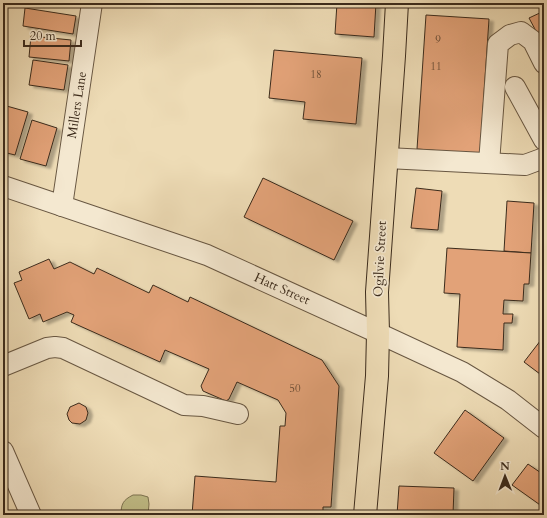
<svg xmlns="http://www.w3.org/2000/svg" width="547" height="518" font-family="Cardo,serif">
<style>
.green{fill:#c1be88;stroke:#7e7452}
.building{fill:#e2a278;stroke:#3b2b1c;filter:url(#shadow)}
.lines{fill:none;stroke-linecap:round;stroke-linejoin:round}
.minor-casing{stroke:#685742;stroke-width:22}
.major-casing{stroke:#3b2b1c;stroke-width:24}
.minor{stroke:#f4e8d0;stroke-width:20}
.major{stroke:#eedcb6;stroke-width:22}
.labels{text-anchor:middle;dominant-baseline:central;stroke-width:3.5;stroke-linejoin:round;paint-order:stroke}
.number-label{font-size:11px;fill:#654933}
.street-label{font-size:13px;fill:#3b2b1c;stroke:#f4e8d0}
</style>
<defs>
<filter id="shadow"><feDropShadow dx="4.5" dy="2.5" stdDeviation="1" flood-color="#0004"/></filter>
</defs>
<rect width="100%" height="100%" fill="#eedcb6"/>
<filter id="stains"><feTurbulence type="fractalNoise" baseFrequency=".005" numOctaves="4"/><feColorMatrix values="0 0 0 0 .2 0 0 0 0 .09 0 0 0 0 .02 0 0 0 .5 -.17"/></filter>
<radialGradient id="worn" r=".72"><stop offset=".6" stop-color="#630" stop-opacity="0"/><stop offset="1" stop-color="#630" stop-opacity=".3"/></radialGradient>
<!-- green -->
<path class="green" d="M 133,495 L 141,495 L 148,497 L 149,504 L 148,515 L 121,515 C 121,504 123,500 133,495 Z"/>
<!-- building -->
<g class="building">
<path d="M 337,3 L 376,3 L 374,37 L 335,34 Z"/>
<path d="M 25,8 L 76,16 L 73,34 L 23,26 Z"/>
<path d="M 544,11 L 544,46 L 529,18 Z"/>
<path d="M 426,15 L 489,19 L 480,154 L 417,149 Z"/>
<path d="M 31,36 L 71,40 L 69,61 L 29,57 Z"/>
<path d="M 274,50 L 362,58 L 356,124 L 303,119 L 305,102 L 269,98 Z"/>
<path d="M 33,60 L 68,65 L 64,90 L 29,85 Z"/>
<path d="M 3,105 L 28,112 L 15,155 L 3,152 Z"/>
<path d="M 32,120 L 57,128 L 46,166 L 20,159 Z"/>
<path d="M 263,178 L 353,221 L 334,260 L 244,217 Z"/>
<path d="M 416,188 L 442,191 L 438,230 L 411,228 Z"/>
<path d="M 507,201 L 534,203 L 531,253 L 504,251 Z"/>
<path d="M 447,248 L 531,253 L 529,284 L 524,284 L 523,301 L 504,300 L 503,314 L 513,314 L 512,323 L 504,323 L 503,350 L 457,347 L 460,294 L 444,293 Z"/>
<path d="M 49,259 L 54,269 L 70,262 L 94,274 L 97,268 L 149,293 L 153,285 L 188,302 L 190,297 L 322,360 L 339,386 L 331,507 L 323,507 L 323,515 L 192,515 L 195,476 L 276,482 L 280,426 L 285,426 L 286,413 L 278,400 L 237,382 L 229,399 L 226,401 L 203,391 L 201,386 L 209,369 L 165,350 L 160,362 L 71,322 L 74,315 L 67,312 L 43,322 L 40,314 L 29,319 L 14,283 L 22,280 L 19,272 Z"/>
<path d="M 544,336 L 544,377 L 524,362 Z"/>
<path d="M 79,403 L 86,407 L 88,413 L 86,420 L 80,424 L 72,423 L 69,420 L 67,414 L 70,407 Z"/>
<path d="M 465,410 L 504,438 L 473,481 L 434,453 Z"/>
<path d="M 528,464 L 544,475 L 544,515 L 538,515 L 543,507 L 512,485 Z"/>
<path d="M 399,486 L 454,488 L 453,515 L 397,515 Z"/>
</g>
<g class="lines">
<defs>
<g id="minor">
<path d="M 515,87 L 544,140"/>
<path d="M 387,158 L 525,165 L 544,158"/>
<path d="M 489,163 L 498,44 L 510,35 L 521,32 L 533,41 L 544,63"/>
<path d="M 3,186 L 207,255 L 378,333 L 462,372 L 508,400 L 544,428"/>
<path d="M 62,206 L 92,3"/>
<path d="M 3,366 L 47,348 L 55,347 L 63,348 L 184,405 L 203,406 L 238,414"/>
<path d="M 3,451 L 31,515"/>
</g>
<path id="major" d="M 365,515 L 377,376 L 378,333 L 377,292 L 394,56 L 397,3"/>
</defs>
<!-- minor casing -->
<use href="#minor" class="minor-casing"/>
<!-- major casing -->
<use href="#major" class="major-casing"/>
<!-- minor -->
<use href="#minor" class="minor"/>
<!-- major -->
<use href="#major" class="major"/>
</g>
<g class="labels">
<!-- number labels -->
<g class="number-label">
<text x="438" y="39">9</text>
<text x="436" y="66">11</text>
<text x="316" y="74">18</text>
<text x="295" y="388">50</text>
</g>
<!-- street labels -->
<g class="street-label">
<text transform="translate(77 105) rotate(-81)">Millers Lane</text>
<text transform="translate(380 259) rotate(-87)">Ogilvie Street</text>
<text transform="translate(282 289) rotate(24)">Hatt Street</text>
</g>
</g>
<!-- margin -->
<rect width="547" height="518" fill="none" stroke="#eedcb6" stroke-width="16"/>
<rect x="4" y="4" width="539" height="510" fill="none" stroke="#3b2b1c" stroke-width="2"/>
<rect x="8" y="8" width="531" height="502" fill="none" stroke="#3b2b1c"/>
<!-- north arrow -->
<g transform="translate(505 476) rotate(359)" stroke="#f4e8d0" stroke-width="3" paint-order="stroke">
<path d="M0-3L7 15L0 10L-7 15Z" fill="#3b2b1c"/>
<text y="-6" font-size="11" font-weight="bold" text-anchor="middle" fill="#3b2b1c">N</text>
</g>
<!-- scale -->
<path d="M24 40v6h57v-6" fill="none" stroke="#3b2b1c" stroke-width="2"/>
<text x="30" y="40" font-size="12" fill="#3b2b1c" stroke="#f4e8d0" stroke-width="3" paint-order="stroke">20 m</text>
<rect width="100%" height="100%" filter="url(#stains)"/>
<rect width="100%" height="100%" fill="url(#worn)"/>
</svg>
